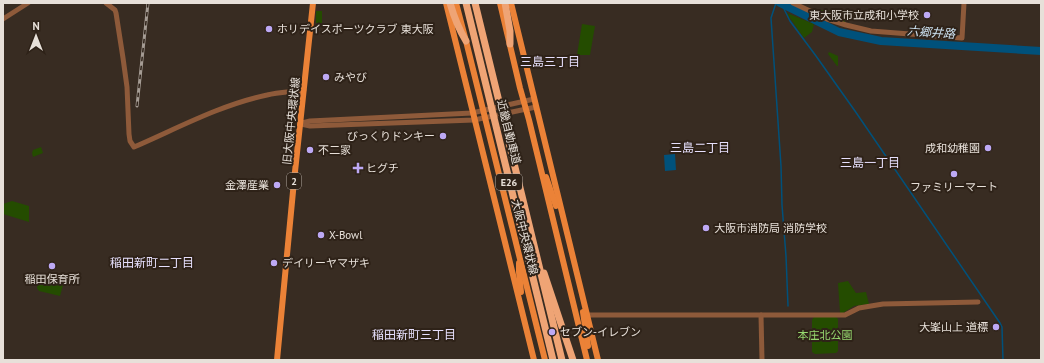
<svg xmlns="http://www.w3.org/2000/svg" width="1044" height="363" font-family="'PT Sans','Noto Sans JP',sans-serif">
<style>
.green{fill:#244c00}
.water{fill:#00517b}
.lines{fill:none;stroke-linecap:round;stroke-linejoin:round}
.stream{stroke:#00517b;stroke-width:1.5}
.river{stroke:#00517b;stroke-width:8}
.tertiary{stroke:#8e5a3a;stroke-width:5}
.primary{stroke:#eb8237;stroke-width:6}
.motorway{stroke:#efa475;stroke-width:7}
.rail-casing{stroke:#a59c94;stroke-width:3}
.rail{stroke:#2e2218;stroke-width:1.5;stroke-dasharray:4.5;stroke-linecap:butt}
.motorway-bridge{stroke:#efa475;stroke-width:7}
.poi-dot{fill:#bda9f5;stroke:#2e2218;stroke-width:1.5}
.labels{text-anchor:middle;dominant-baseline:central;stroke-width:4;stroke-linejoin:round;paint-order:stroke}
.shield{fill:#2e2218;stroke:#b0a79f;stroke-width:1}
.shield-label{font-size:10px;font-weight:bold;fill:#e7e0d9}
.poi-label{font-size:11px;fill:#e7e0d9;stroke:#2e2218;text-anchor:start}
.street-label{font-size:11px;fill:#e7e0d9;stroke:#2e2218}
.park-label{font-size:11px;fill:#96d86f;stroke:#2e2218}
.water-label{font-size:12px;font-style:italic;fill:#cbe0ef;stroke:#2e2218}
.neighbourhood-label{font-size:12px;fill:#e6dffc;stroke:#2e2218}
</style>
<rect width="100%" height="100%" fill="#382c22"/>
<!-- green -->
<g class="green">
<path d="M 818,10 L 845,12 L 845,22 L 836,20 L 818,12 Z"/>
<rect x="316" y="11" width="6" height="12"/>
<path d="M 787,13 L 814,24 L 812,32 L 804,38 L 790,18 Z"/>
<path d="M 582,24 L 595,26 L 590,55 L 577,55 Z"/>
<path d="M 829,52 L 838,56 L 838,66 L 837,66 L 828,54 Z"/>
<path d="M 41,147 L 43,153 L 33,157 L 32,153 L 33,150 Z"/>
<path d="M 12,201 L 29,206 L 29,222 L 3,214 L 3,204 Z"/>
<path d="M 38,278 L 63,285 L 60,296 L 39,291 L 37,288 Z"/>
<path d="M 848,281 L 856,293 L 866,292 L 869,304 L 854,306 L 843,313 L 840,313 L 838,283 Z"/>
<path d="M 814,317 L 836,317 L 838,319 L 838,351 L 836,353 L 815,354 L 812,352 L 812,320 Z"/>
</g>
<!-- water -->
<path class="water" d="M 675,154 L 676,170 L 665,171 L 664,155 Z"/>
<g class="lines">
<!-- stream -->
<g class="stream">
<path d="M 776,3 L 771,18 L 781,166 L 782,205 L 786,256 L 788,306"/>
<path d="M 782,4 L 785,11 L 790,21 L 816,56 L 855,111 L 1000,323 L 1002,327 L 1003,360"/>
</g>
<!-- river -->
<path class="river" d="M 780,3 L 839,32 L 881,41 L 1041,51"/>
<!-- tertiary -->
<g class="tertiary">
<path d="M 106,3 L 115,10 L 116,13 L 123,58 L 127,87 L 129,134 L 130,141 L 134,147 C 178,128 220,105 267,95 C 279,92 291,92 304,90"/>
<path d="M 793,3 L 827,19 L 846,25 L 871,31 L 962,38 L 964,3"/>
<path d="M 3,19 L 28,3"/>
<path d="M 302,123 L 310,121 L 472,113 L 534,99"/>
<path d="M 301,124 L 310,126 L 474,120 L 536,107"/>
<path d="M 587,315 L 845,315 L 859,308 L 883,304 L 978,302"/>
<path d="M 761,315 L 762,360"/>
</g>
<!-- primary -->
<g class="primary">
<path d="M 446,3 L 534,360"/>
<path d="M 456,3 L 466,41 L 545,360"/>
<path d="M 500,3 L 520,88 L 529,120 L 587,360"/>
<path d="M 511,3 L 598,360"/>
<path d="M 546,177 L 556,206"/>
<path d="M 519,263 L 519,272 L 521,292"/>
<path d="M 583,312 L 588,346"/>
<path d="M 277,360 L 294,181 L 313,3"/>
</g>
<!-- motorway -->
<g class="motorway">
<path d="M 450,3 C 454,17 458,28 466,41"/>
<path d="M 505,3 L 510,31 L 510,44"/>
<path d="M 544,273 L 573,360"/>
</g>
<defs>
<path id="rail" d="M 137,106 L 148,3"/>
</defs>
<!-- rail casing -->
<use href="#rail" class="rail-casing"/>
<!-- rail -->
<use href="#rail" class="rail"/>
<!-- motorway-bridge -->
<g class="motorway-bridge">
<path d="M 466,3 L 553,360"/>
<path d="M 475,3 L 562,360"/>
</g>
</g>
<!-- markers -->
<g class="poi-dot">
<circle cx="927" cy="15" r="4"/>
<circle cx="269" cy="29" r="4"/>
<circle cx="326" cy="77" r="4"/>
<circle cx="443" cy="136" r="4"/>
<circle cx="988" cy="148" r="4"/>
<circle cx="310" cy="150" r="4"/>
<path d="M356 162h4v4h4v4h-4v4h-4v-4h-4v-4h4z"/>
<circle cx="954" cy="174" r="4"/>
<circle cx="277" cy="185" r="4"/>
<circle cx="706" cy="228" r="4"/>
<circle cx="321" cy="235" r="4"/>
<circle cx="274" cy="263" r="4"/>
<circle cx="52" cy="266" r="4"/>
<circle cx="996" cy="327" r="4"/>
<circle cx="552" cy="332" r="4"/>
</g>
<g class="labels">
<!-- shield labels -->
<g class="shield">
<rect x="287" y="173" width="14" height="16" rx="3"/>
<rect x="496" y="174" width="26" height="16" rx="3"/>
</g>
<g class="shield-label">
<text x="294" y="181">2</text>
<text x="509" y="182">E26</text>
</g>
<!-- poi labels -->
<g class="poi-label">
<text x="919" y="15" text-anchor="end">東大阪市立成和小学校</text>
<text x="277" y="29">ホリデイスポーツクラブ 東大阪</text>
<text x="334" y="77">みやび</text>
<text x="435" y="136" text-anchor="end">びっくりドンキー</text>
<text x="980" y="148" text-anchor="end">成和幼稚園</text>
<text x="318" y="150">不二家</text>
<text x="366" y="168">ヒグチ</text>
<text x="269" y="185" text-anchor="end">金澤産業</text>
<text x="954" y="187" text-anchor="middle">ファミリーマート</text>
<text x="714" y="228">大阪市消防局 消防学校</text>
<text x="329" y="235">X-Bowl</text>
<text x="282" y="263">デイリーヤマザキ</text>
<text x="52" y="279" text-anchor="middle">稲田保育所</text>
<text x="988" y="327" text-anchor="end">大峯山上 道標</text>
<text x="560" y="332">セブン-イレブン</text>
</g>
<!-- street labels -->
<g class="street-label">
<text transform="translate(291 121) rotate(-84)">旧大阪中央環状線</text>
<text transform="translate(509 132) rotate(76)">近畿自動車道</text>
<text transform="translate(525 237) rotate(76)">大阪中央環状線</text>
</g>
<!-- park labels -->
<g class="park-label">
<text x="825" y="335">本庄北公園</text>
</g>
<!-- water labels -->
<g class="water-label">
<text transform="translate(931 32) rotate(4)">六郷井路</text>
</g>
<!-- neighbourhood labels -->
<g class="neighbourhood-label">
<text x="550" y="61">三島三丁目</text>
<text x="700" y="147">三島二丁目</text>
<text x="870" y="162">三島一丁目</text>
<text x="152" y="262">稲田新町二丁目</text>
<text x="414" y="334">稲田新町三丁目</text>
</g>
</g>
<!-- border -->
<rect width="1044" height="363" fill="none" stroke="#e7e0d9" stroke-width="8"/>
<!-- north arrow -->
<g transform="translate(36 36)" stroke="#2e2218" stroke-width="3" paint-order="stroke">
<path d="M0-3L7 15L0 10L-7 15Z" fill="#e7e0d9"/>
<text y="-6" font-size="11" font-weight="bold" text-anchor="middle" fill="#e7e0d9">N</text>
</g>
</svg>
